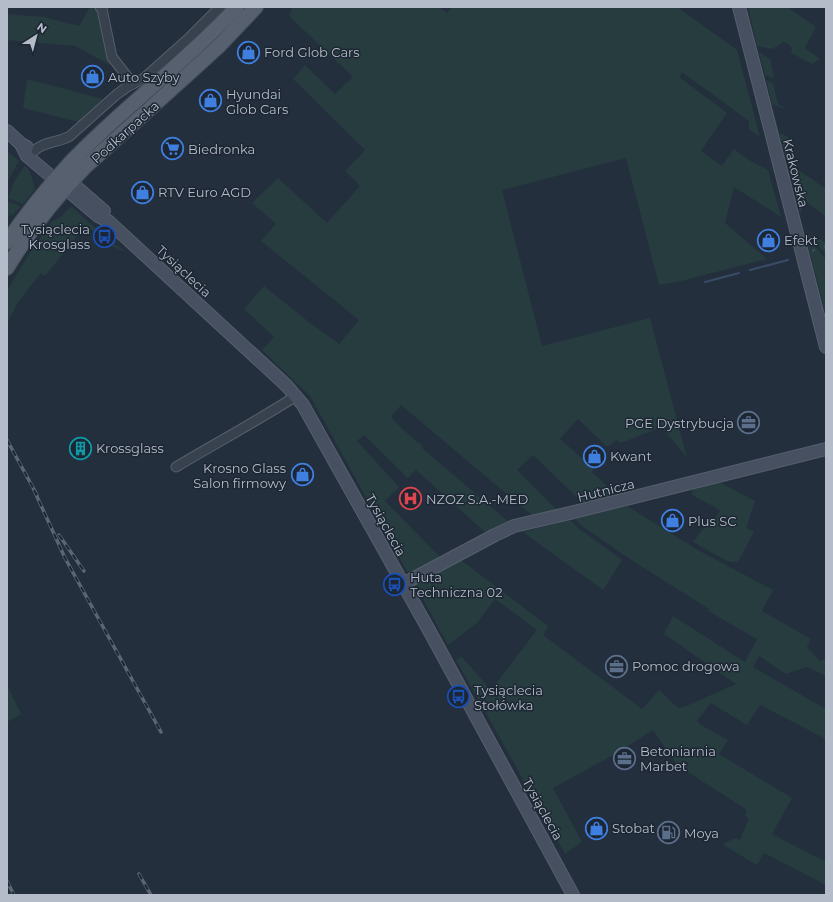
<svg xmlns="http://www.w3.org/2000/svg" width="833" height="902" font-family="Montserrat,sans-serif">
<style>
.green{fill:#263c3f}
.lines{fill:none;stroke-linecap:round;stroke-linejoin:round}
.stream{stroke:#394c67;stroke-width:2}
.street-casing{stroke:#565f6c;stroke-width:11}
.secondary-casing{stroke:#565f6c;stroke-width:14}
.primary-casing{stroke:#414a57;stroke-width:16}
.street{stroke:#38414e;stroke-width:9}
.secondary{stroke:#465061;stroke-width:12}
.primary{stroke:#56606e;stroke-width:14}
.rail-casing{stroke:#5a6575;stroke-width:3.5}
.rail{stroke:#1d2633;stroke-width:2;stroke-dasharray:6;stroke-linecap:butt}
.labels{text-anchor:middle;dominant-baseline:central;stroke-width:3;stroke-linejoin:round;paint-order:stroke}
.poi-label{font-size:13px;fill:#b4bcc9;stroke:#1d2633;text-anchor:start}
.street-label{font-size:13px;fill:#b4bcc9;stroke:#1d2633}
</style>
<rect width="100%" height="100%" fill="#242f3e"/>
<!-- green -->
<g class="green">
<path d="M 90,7 L 96,7 L 99,10 L 110,65 L 75,46 L 7,40 L 7,14 L 44,17 L 79,26 Z"/>
<path d="M 292,7 L 439,7 L 447,13 L 452,7 L 677,7 L 737,50 L 760,137 L 749,129 L 749,121 L 682,72 L 679,77 L 727,113 L 701,151 L 722,166 L 734,149 L 749,160 L 768,170 L 781,217 L 734,187 L 725,223 L 767,259 L 677,282 L 659,285 L 626,158 L 502,190 L 542,346 L 650,318 L 687,458 L 662,427 L 621,443 L 617,440 L 607,447 L 578,419 L 560,439 L 594,469 L 592,472 L 616,495 L 584,504 L 533,455 L 517,470 L 558,511 L 534,517 L 401,405 L 391,417 C 401,428 411,437 423,446 L 422,448 L 510,523 L 487,534 L 416,470 L 408,478 L 364,435 L 357,441 L 399,487 L 385,501 L 442,559 L 409,575 L 310,396 L 262,350 L 274,337 L 244,309 L 264,286 L 305,319 L 339,344 L 359,320 L 261,241 L 276,224 L 252,203 L 278,178 L 327,223 L 360,186 L 345,171 L 365,150 L 293,79 L 305,65 L 335,94 L 353,77 L 289,16 Z"/>
<path d="M 748,7 L 787,7 L 816,27 L 805,48 L 820,59 L 812,64 L 791,53 L 792,48 L 786,42 L 783,42 L 778,46 L 771,49 L 757,46 Z"/>
<path d="M 759,52 L 770,59 L 774,77 L 773,78 L 765,75 Z"/>
<path d="M 27,79 L 103,99 L 79,122 L 23,108 Z"/>
<path d="M 766,80 L 773,83 L 778,104 L 784,108 L 782,108 L 772,104 Z"/>
<path d="M 779,134 L 783,134 L 789,138 L 789,160 L 786,160 Z"/>
<path d="M 7,151 L 19,161 L 7,182 Z"/>
<path d="M 25,165 C 32,172 32,180 35,189 L 23,204 L 8,198 L 14,182 Z"/>
<path d="M 788,167 C 801,169 815,182 826,189 L 826,216 L 804,201 L 801,213 L 800,213 Z"/>
<path d="M 7,201 L 21,206 L 12,216 L 11,214 L 7,218 Z"/>
<path d="M 72,207 L 102,234 L 101,236 L 105,240 L 107,238 L 114,244 L 127,252 L 108,245 L 86,225 L 45,276 L 41,273 L 18,302 L 7,324 L 7,291 L 29,254 L 51,222 L 62,216 L 68,209 Z"/>
<path d="M 805,234 L 809,234 L 816,247 L 826,260 L 826,315 Z"/>
<path d="M 811,234 L 826,243 L 826,255 L 812,238 Z"/>
<path d="M 719,482 L 755,501 L 746,528 L 754,532 L 738,562 L 733,562 L 727,561 L 693,542 L 707,524 L 711,526 L 720,510 L 692,495 L 692,490 Z"/>
<path d="M 627,506 L 698,550 L 773,590 L 762,611 L 811,639 L 807,647 L 820,661 L 826,658 L 826,676 L 807,667 L 786,674 L 759,656 L 753,667 L 826,709 L 826,739 L 760,705 L 747,725 L 711,703 L 697,721 L 701,725 L 728,740 L 719,754 L 792,798 L 772,834 L 826,862 L 826,885 L 764,853 L 757,865 L 722,844 L 736,838 L 740,840 L 749,818 L 745,816 L 747,810 L 677,765 L 653,730 L 617,753 L 553,788 L 582,842 L 565,854 L 456,660 L 462,657 L 491,690 L 537,630 L 495,599 L 477,623 L 448,645 L 416,586 L 417,584 L 461,560 L 548,626 L 543,635 L 642,709 L 659,690 L 678,708 L 684,707 L 736,684 L 664,634 L 673,616 L 745,662 L 757,639 L 708,611 L 709,609 L 633,561 L 582,526 L 575,519 Z"/>
<path d="M 570,520 L 577,527 L 622,560 L 603,590 L 523,532 Z"/>
<path d="M 7,685 L 21,714 L 7,722 Z"/>
</g>
<g class="lines">
<!-- stream -->
<g class="stream">
<path d="M 825,246 L 826,248"/>
<path d="M 813,251 L 814,250"/>
<path d="M 750,270 L 788,260"/>
<path d="M 705,282 L 739,273"/>
</g>
<defs>
<g id="street">
<path d="M 100,7 L 102,9 L 112,57 L 133,84"/>
<path d="M 34,151 C 44,141 58,143 70,136 L 116,95 L 127,87 L 144,78 L 190,37 L 220,7"/>
<path d="M 176,467 C 216,443 257,421 296,396"/>
</g>
<g id="secondary">
<path d="M 739,7 L 757,77 L 826,347"/>
<path d="M 7,131 L 21,144 L 27,147"/>
<path d="M 21,144 L 27,156 L 98,216 L 108,221 L 287,386 L 303,405 L 430,632 L 573,895"/>
<path d="M 65,177 L 104,211"/>
<path d="M 403,584 L 495,535 L 514,526 L 570,513 L 826,449"/>
</g>
<g id="primary">
<path d="M 7,242 C 26,214 47,188 70,163 C 122,108 185,63 237,7"/>
<path d="M 7,268 C 29,231 56,197 86,166 L 196,67 L 220,45 L 256,7"/>
</g>
</defs>
<!-- street casing -->
<use href="#street" class="street-casing"/>
<!-- secondary casing -->
<use href="#secondary" class="secondary-casing"/>
<!-- primary casing -->
<use href="#primary" class="primary-casing"/>
<!-- street -->
<use href="#street" class="street"/>
<!-- secondary -->
<use href="#secondary" class="secondary"/>
<!-- primary -->
<use href="#primary" class="primary"/>
<defs>
<g id="rail">
<path d="M 7,440 L 37,495"/>
<path d="M 34,490 L 65,558 L 161,732"/>
<path d="M 59,535 L 84,571"/>
<path d="M 139,874 L 151,895"/>
<path d="M 7,881 L 14,895"/>
</g>
</defs>
<!-- rail casing -->
<use href="#rail" class="rail-casing"/>
<!-- rail -->
<use href="#rail" class="rail"/>
</g>
<!-- icons -->
<defs>
<symbol id="shop-ring" viewBox="-11 -11 22 22"><circle r="9.5" fill="#1d2633" stroke="#3f7fe0" stroke-width="1.5"/><path d="M-5-2.5h2.3a2.7 3.5 0 0 1 5.4 0H5L5.5 6h-11ZM-1.5-2.5h3a1.5 2.3 0 0 0-3 0Z" fill="#3f7fe0"/></symbol>
<symbol id="supermarket-ring" viewBox="-11 -11 22 22"><circle r="9.5" fill="#1d2633" stroke="#3f7fe0" stroke-width="1.5"/><path d="M-6-5.5h2.5l.6 2H6L4.5 2H-2.5L-4.4-4H-6ZM-1.5 3.2a1.3 1.3 0 1 0 .1 0ZM3 3.2a1.3 1.3 0 1 0 .1 0Z" fill="#3f7fe0"/></symbol>
<symbol id="bus-ring" viewBox="-11 -11 22 22"><circle r="9.5" fill="#1d2633" stroke="#1a4fb4" stroke-width="1.5"/><path d="M-5-6H5V4H4V6H2V4H-2V6H-4V4H-5ZM-3.5-4V0h7V-4ZM-3.5 1.2v1.5H-2V1.2ZM2 1.2v1.5H3.5V1.2Z" fill="#1a4fb4"/></symbol>
<symbol id="office-ring" viewBox="-11 -11 22 22"><circle r="9.5" fill="#1d2633" stroke="#5c6f8a" stroke-width="1.5"/><path d="M-6-3h4V-5.5h4V-3h4V5H-6ZM-1-4.5V-3h2v-1.5ZM-6 0V1H6V0Z" fill="#5c6f8a"/></symbol>
<symbol id="building-ring" viewBox="-11 -11 22 22"><circle r="9.5" fill="#1d2633" stroke="#0f9aa8" stroke-width="1.5"/><path d="M-4-6H4V6H1V3H-1V6H-4ZM-2.5-4.3h1.7v1.8h-1.7ZM.8-4.3h1.7v1.8H.8ZM-2.5-1h1.7V.8h-1.7ZM.8-1h1.7V.8H.8Z" fill="#0f9aa8"/></symbol>
<symbol id="hospital-ring" viewBox="-11 -11 22 22"><circle r="9.5" fill="#1d2633" stroke="#e0444e" stroke-width="1.5"/><path d="M-5-5h3v3.5h4V-5h3V5h-3V1.5h-4V5h-3Z" fill="#e0444e"/></symbol>
<symbol id="fuel-ring" viewBox="-11 -11 22 22"><circle r="9.5" fill="#1d2633" stroke="#5c6f8a" stroke-width="1.5"/><path d="M-5.5-6h7V0h2V4h1.3V-2.5L3-4.5l.8-.8L6-3V5H2.5V1h-1V6h-7ZM-4.2-4.7v3.2H.2V-4.7Z" fill="#5c6f8a"/></symbol>
</defs>
<g fill-rule="evenodd">
<use href="#shop-ring" x="236" y="40" width="25" height="25"/>
<use href="#shop-ring" x="80" y="64" width="25" height="25"/>
<use href="#shop-ring" x="198" y="88" width="25" height="25"/>
<use href="#supermarket-ring" x="160" y="136" width="25" height="25"/>
<use href="#shop-ring" x="130" y="180" width="25" height="25"/>
<use href="#bus-ring" x="92" y="224" width="25" height="25"/>
<use href="#shop-ring" x="756" y="228" width="25" height="25"/>
<use href="#office-ring" x="736" y="410" width="25" height="25"/>
<use href="#building-ring" x="68" y="436" width="25" height="25"/>
<use href="#shop-ring" x="582" y="444" width="25" height="25"/>
<use href="#shop-ring" x="290" y="462" width="25" height="25"/>
<use href="#hospital-ring" x="398" y="486" width="25" height="25"/>
<use href="#shop-ring" x="660" y="508" width="25" height="25"/>
<use href="#bus-ring" x="382" y="572" width="25" height="25"/>
<use href="#office-ring" x="604" y="654" width="25" height="25"/>
<use href="#bus-ring" x="446" y="684" width="25" height="25"/>
<use href="#office-ring" x="612" y="746" width="25" height="25"/>
<use href="#shop-ring" x="584" y="816" width="25" height="25"/>
<use href="#fuel-ring" x="656" y="820" width="25" height="25"/>
</g>
<g class="labels">
<!-- poi labels -->
<g class="poi-label">
<text x="264" y="52">Ford Glob Cars</text>
<text x="108" y="77">Auto Szyby</text>
<text x="226" y="94">Hyundai<tspan x="226" dy="15">Glob Cars</tspan></text>
<text x="188" y="149">Biedronka</text>
<text x="158" y="192">RTV Euro AGD</text>
<text x="90" y="229" text-anchor="end">Tysiąclecia<tspan x="90" dy="15">Krosglass</tspan></text>
<text x="784" y="240">Efekt</text>
<text x="734" y="423" text-anchor="end">PGE Dystrybucja</text>
<text x="96" y="448">Krossglass</text>
<text x="610" y="456">Kwant</text>
<text x="286" y="468" text-anchor="end">Krosno Glass<tspan x="286" dy="15">Salon firmowy</tspan></text>
<text x="426" y="499">NZOZ S.A.-MED</text>
<text x="688" y="521">Plus SC</text>
<text x="410" y="577">Huta<tspan x="410" dy="15">Techniczna 02</tspan></text>
<text x="632" y="666">Pomoc drogowa</text>
<text x="474" y="690">Tysiąclecia<tspan x="474" dy="15">Stołówka</tspan></text>
<text x="640" y="751">Betoniarnia<tspan x="640" dy="15">Marbet</tspan></text>
<text x="612" y="828">Stobat</text>
<text x="684" y="833">Moya</text>
</g>
<!-- street labels -->
<g class="street-label">
<text transform="translate(125 132) rotate(-42)">Podkarpacka</text>
<text transform="translate(796 173) rotate(76)">Krakowska</text>
<text transform="translate(184 271) rotate(43)">Tysiąclecia</text>
<text transform="translate(606 490) rotate(-14)">Hutnicza</text>
<text transform="translate(386 525) rotate(61)">Tysiąclecia</text>
<text transform="translate(543 809) rotate(61)">Tysiąclecia</text>
</g>
</g>
<!-- border -->
<rect width="833" height="902" fill="none" stroke="#b4bcc9" stroke-width="16"/>
<!-- north arrow -->
<g transform="translate(36 36) rotate(36)" stroke="#1d2633" stroke-width="3" paint-order="stroke">
<path d="M0-3L7 15L0 10L-7 15Z" fill="#b4bcc9"/>
<text y="-6" font-size="11" font-weight="bold" text-anchor="middle" fill="#b4bcc9">N</text>
</g>
</svg>
